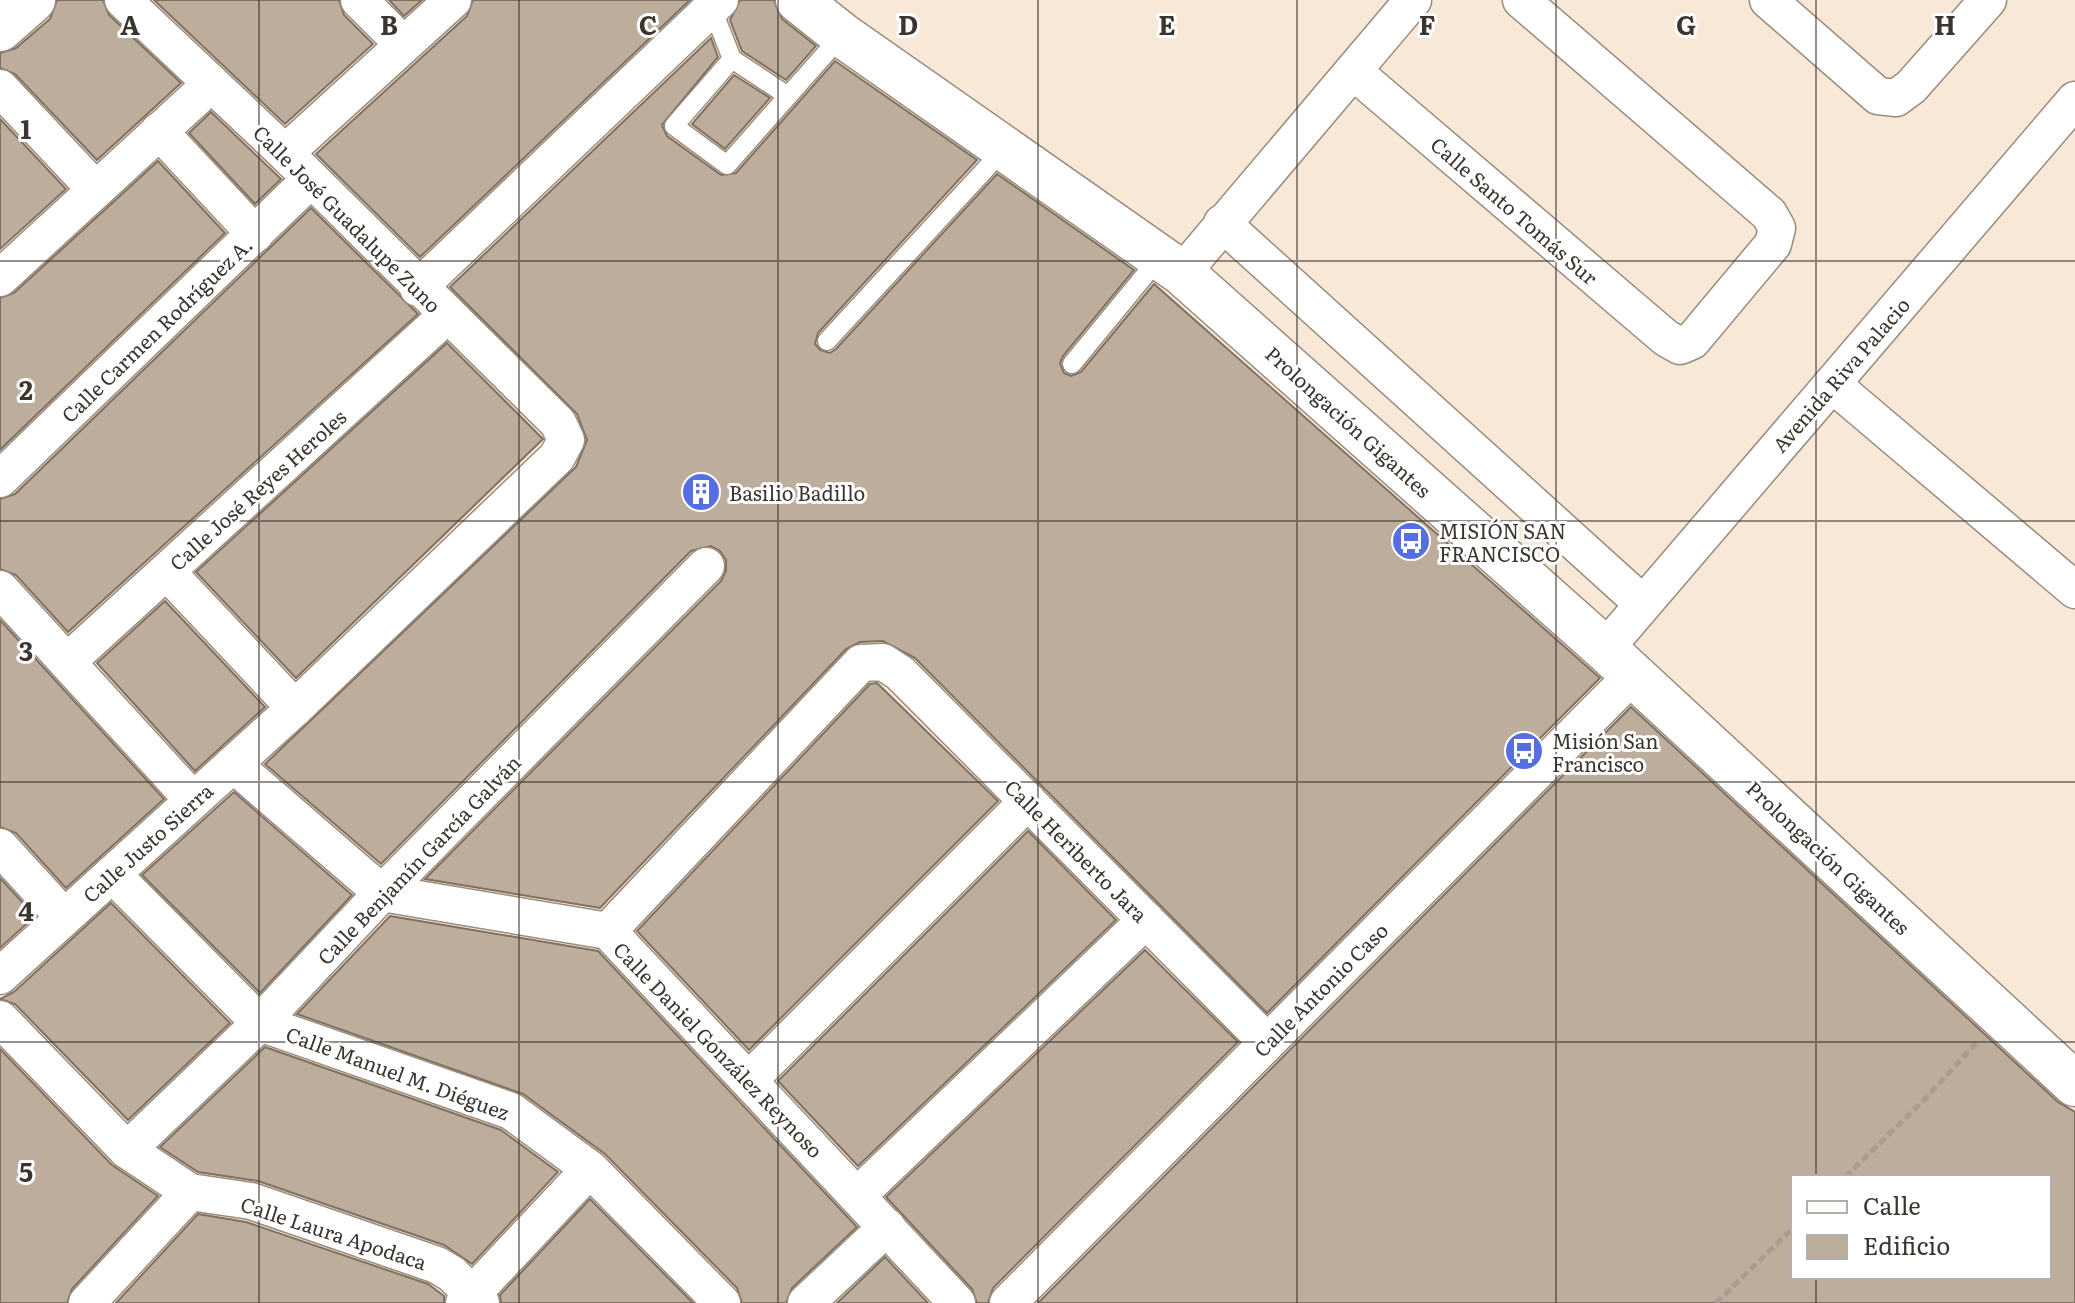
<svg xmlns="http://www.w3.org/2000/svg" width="2075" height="1303" font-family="Literata,serif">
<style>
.building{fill:#bcad9d;stroke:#7f7162;stroke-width:2;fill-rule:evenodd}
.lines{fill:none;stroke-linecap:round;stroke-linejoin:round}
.service-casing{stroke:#9a8b7c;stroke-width:21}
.minor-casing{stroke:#9a8b7c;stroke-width:39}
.tertiary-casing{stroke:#9a8b7c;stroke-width:47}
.path{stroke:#a99d91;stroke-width:5;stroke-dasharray:8 4;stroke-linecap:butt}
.service{stroke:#fff;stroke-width:18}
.minor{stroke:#fff;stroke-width:36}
.tertiary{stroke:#fff;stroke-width:44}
.grid{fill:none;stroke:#3b352f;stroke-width:2;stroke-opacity:0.55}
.labels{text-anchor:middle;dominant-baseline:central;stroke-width:6;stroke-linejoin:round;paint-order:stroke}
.street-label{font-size:20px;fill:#3b352f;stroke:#fff}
.poi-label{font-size:20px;fill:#3b352f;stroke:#fff;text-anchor:start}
.grid-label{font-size:26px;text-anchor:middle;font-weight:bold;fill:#3b352f;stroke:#fff;stroke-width:6;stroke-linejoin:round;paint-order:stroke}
</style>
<rect width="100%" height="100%" fill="#f8e8d8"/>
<!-- building -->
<g class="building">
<path d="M 57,0 L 103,0 L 109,15 L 181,83 L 97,160 L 15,74 L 0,68 L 0,53 L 16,48 L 50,19 Z"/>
<path d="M 154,0 L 339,0 L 344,15 L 373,44 L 285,124 Z"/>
<path d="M 389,0 L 422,0 L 404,16 Z"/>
<path d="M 473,0 L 690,0 L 420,257 L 316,154 L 467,16 Z"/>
<path d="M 740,0 L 774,0 L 782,19 L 816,46 L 786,80 L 742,51 L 730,20 Z"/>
<path d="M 711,38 L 718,57 L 662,125 L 667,136 L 721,175 L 736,173 L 835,61 L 977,160 L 818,333 L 815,344 L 820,350 L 830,353 L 836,349 L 997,174 L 1134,270 L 1063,356 L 1060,363 L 1064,373 L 1071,376 L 1081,372 L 1154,284 L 1600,678 L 1267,1013 L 915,658 L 883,641 L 860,642 L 846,649 L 600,908 L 425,879 L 721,581 L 726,571 L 726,560 L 720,551 L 711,546 L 691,551 L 381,864 L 265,764 L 576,467 L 587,440 L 577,414 L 450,287 Z"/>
<path d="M 734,75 L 770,98 L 725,149 L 692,124 Z"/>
<path d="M 211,112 L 281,179 L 255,204 L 189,133 Z"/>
<path d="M 0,119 L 66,189 L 0,249 Z"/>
<path d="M 158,161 L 225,233 L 0,450 L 0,298 L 14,293 Z"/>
<path d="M 311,208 L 418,314 L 68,632 L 16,575 L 0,569 L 0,499 L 15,494 Z"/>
<path d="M 447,343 L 543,439 L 296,678 L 196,572 Z"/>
<path d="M 165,601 L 265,707 L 195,771 L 97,663 Z"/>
<path d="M 0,620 L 164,799 L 66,888 L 16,833 L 0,827 Z"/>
<path d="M 877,683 L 998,801 L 749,1050 L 637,931 L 870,684 Z"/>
<path d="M 1631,707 L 2058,1102 L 2075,1112 L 2075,1303 L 1038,1303 ZM 1793,1177 L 2049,1177 L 2049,1277 L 1793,1277 Z"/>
<path d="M 234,792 L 352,895 L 260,993 L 142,875 Z"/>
<path d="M 1028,831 L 1116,920 L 858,1166 L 778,1081 Z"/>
<path d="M 0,878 L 35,916 L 0,948 Z"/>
<path d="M 111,903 L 230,1023 L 128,1120 L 15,1004 L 0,999 L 14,992 Z"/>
<path d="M 390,916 L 598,951 L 857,1227 L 792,1288 L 786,1303 L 742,1303 L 737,1288 L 605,1154 L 523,1094 L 297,1014 Z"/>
<path d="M 1145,950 L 1238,1042 L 993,1288 L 988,1303 L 977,1303 L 972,1289 L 886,1197 Z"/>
<path d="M 265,1047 L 501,1130 L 558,1172 L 472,1264 L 444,1245 L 258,1181 L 198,1172 L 160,1147 Z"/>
<path d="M 0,1049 L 112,1165 L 158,1196 L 72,1289 L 67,1303 L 0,1303 Z"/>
<path d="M 590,1199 L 693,1303 L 501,1303 L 500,1295 Z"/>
<path d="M 198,1214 L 246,1222 L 428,1284 L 444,1296 L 444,1303 L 116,1303 Z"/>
<path d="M 885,1257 L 928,1303 L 837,1303 Z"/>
</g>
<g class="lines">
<defs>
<g id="service">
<path d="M 712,8 L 732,59 L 788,96 L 842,35"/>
<path d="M 732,59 L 674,126 L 727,165 L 788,96"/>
<path d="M 827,341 L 1004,149"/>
<path d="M 1072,364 L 1160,257"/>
</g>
<g id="minor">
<path d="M 359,0 L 403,44"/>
<path d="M 1768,0 L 1878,96 L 1896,98 L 1911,87 L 1988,0"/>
<path d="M 1353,71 L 1666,338 L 1680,346 L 1692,341 L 1773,244 L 1777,228 L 1769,214 L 1521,0"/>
<path d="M 0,88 L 96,190"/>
<path d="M 159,131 L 255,234"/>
<path d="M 285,153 L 453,0"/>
<path d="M 1222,223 L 1643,604"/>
<path d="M 1182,273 L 1413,0"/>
<path d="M 0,278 L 210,85"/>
<path d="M 418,288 L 720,0"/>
<path d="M 1832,384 L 2075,590"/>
<path d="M 0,479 L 311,179"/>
<path d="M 167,572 L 295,708"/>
<path d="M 0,589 L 193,800"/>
<path d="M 1605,649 L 2075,100"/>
<path d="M 67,662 L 446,316"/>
<path d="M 233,764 L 382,893 L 608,931 L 957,1303"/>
<path d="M 0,847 L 64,917"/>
<path d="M 112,874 L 260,1023 L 511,1111 L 590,1169 L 722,1303"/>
<path d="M 608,931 L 861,663 L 883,662 L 900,673 L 1267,1042"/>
<path d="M 0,976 L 295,708 L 557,457 L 566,440 L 558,423 L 285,153 L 123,0"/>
<path d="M 0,1019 L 127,1150 L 190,1192 L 251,1201 L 437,1265 L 452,1274 L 481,1303"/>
<path d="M 749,1080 L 1028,801"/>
<path d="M 127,1150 L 260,1023 L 382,893 L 706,566"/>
<path d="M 858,1195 L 1146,920"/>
<path d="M 87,1303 L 190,1192"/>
<path d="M 464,1303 L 590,1169"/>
<path d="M 806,1303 L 887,1227"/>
<path d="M 1008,1303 L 1633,675"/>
</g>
<g id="tertiary">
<path d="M 798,0 L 842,35 L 1182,273 L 1605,649 L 2075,1084"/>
<path d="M 0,29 L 33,0"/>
</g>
</defs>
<!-- service casing -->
<use href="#service" class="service-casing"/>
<!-- minor casing -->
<use href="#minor" class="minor-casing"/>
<!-- tertiary casing -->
<use href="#tertiary" class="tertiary-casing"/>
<!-- path -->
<g class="path">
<path d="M 1845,1177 L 1923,1101 L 1976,1043"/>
<path d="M 1716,1303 L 1793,1228"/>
</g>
<!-- service -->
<use href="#service" class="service"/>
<!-- minor -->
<use href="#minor" class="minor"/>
<!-- tertiary -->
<use href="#tertiary" class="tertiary"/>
</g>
<!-- grid -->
<path class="grid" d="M 259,0 L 259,1303M 519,0 L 519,1303M 778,0 L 778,1303M 1038,0 L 1038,1303M 1297,0 L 1297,1303M 1556,0 L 1556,1303M 1816,0 L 1816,1177M 0,261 L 2075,261M 0,521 L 2075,521M 0,782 L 2075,782M 0,1042 L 2075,1042M 1816,1277 L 1816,1303"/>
<!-- icons -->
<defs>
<symbol id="building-disc" viewBox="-11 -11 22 22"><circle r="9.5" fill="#556ee3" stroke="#fff"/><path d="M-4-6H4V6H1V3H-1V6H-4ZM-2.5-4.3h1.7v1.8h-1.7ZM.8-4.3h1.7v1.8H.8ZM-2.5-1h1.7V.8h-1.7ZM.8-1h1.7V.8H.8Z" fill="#fff"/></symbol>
<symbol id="bus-disc" viewBox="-11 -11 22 22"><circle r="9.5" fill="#556ee3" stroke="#fff"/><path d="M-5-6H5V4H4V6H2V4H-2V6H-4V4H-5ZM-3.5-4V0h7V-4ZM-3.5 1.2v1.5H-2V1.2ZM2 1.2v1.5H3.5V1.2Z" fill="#fff"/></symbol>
</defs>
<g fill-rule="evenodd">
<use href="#building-disc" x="679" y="470" width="44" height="44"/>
<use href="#bus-disc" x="1389" y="519" width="44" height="44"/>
<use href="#bus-disc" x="1502" y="729" width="44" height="44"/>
</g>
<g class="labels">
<!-- street labels -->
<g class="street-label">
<text transform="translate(1515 210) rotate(41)">Calle Santo Tomás Sur</text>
<text transform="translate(348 218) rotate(45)">Calle José Guadalupe Zuno</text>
<text transform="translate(156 329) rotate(-44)">Calle Carmen Rodríguez A.</text>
<text transform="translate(1840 374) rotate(-49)">Avenida Riva Palacio</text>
<text transform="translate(1349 421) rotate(42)">Prolongación Gigantes</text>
<text transform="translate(257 489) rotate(-42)">Calle José Reyes Heroles</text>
<text transform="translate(147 842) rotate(-42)">Calle Justo Sierra</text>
<text transform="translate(1077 850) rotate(45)">Calle Heriberto Jara</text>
<text transform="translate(1829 857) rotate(43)">Prolongación Gigantes</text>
<text transform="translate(418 859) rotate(-46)">Calle Benjamín García Galván</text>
<text transform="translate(1320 989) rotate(-45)">Calle Antonio Caso</text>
<text transform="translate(719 1049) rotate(46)">Calle Daniel González Reynoso</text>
<text transform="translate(398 1072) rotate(20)">Calle Manuel M. Diéguez</text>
<text transform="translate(334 1232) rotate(18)">Calle Laura Apodaca</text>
</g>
<!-- poi labels -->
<g class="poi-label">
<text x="729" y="492">Basilio Badillo</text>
<text x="1439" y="530">MISIÓN SAN<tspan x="1439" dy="23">FRANCISCO</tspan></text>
<text x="1552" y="740">Misión San<tspan x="1552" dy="23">Francisco</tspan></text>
</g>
</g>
<g class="grid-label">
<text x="130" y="35">A</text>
<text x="389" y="35">B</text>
<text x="648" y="35">C</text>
<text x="908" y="35">D</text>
<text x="1167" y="35">E</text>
<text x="1427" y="35">F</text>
<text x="1686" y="35">G</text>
<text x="1945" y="35">H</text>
<text x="26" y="139">1</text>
<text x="26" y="400">2</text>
<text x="26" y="661">3</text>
<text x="26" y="921">4</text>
<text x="26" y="1182">5</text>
</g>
<!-- legend -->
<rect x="1791" y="1175" width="260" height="104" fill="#ffffff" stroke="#b1aeac" stroke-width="2"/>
<rect x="1807" y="1201" width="40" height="12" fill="#ffffff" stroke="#b1aeac" stroke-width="2"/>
<text x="1863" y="1215" font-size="24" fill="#3b352f">Calle</text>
<rect x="1807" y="1235" width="40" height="24" fill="#bcad9d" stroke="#b1aeac" stroke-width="2"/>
<text x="1863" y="1255" font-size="24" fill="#3b352f">Edificio</text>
</svg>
